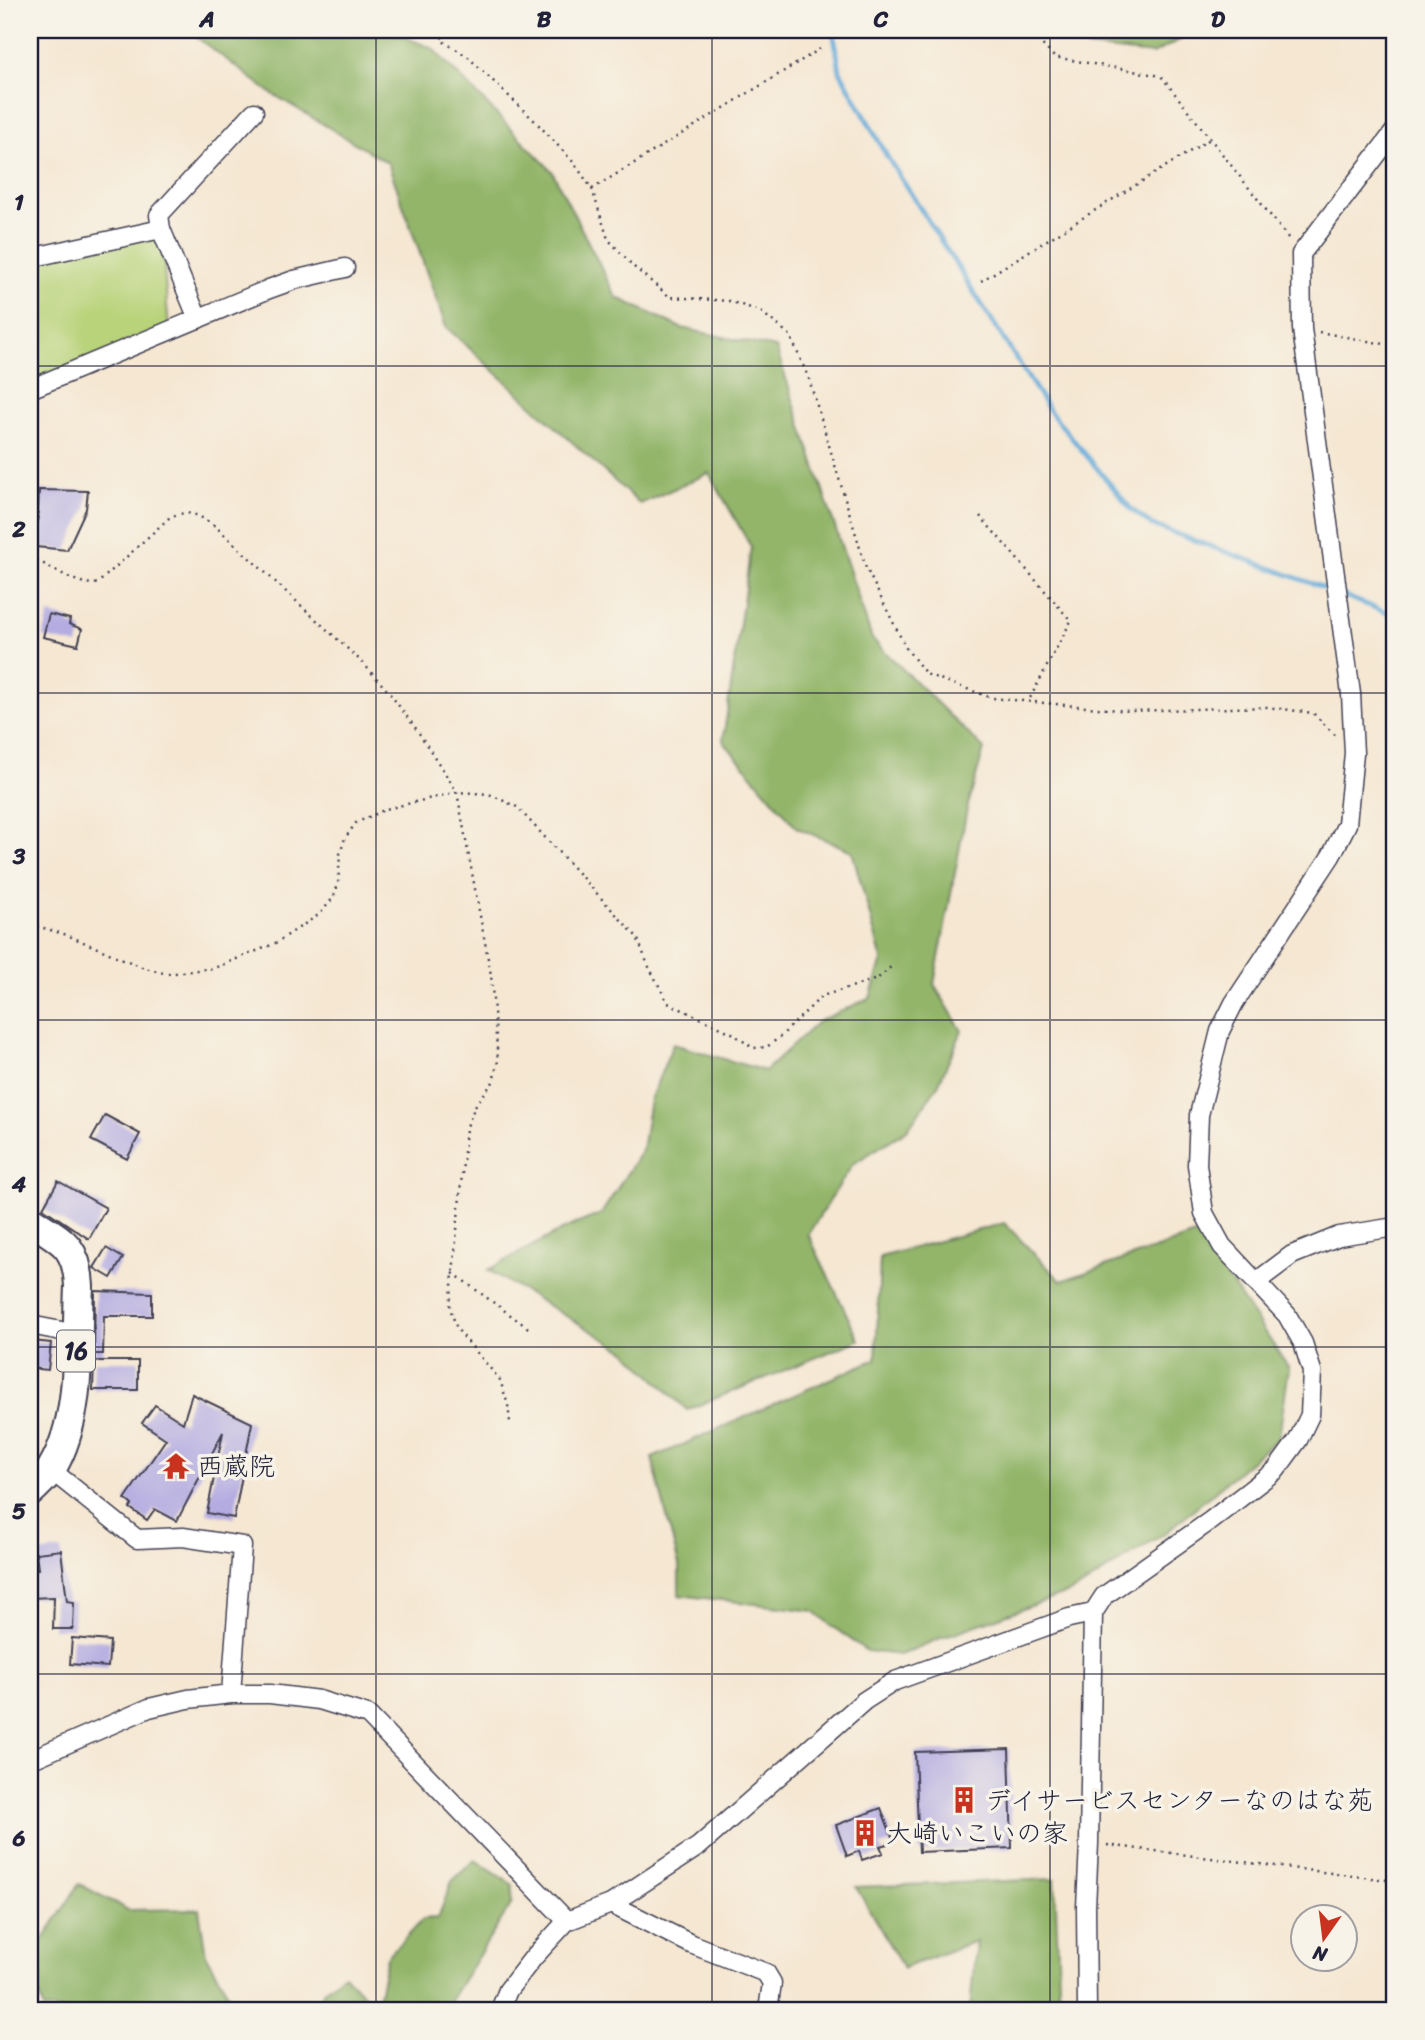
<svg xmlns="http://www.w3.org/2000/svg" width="1425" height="2040" font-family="Sriracha,'Klee One',sans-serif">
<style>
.green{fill:#b8d379;stroke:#6d7a5a;stroke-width:2}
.forest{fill:#92b569;stroke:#5a6c52;stroke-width:2}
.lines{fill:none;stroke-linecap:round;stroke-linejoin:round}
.stream{stroke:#61a9d8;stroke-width:5}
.building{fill:#b4ace1}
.street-casing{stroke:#424052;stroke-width:21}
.primary-casing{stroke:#424052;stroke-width:32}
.path{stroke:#424052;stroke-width:2.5;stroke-dasharray:2 5;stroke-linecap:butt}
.street{stroke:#fff;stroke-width:18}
.primary{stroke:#fff;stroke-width:28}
.grid{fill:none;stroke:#22223b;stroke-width:2;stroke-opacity:0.55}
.labels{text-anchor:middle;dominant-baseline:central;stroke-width:7;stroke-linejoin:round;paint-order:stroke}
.shield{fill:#f7f3e8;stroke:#62616f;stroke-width:2}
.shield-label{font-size:24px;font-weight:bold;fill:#22223b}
.poi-label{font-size:26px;fill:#22223b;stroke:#f7f3e8;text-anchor:start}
.neatline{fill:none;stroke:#22223b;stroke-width:2.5}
.grid-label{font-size:23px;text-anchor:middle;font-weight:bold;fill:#22223b}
</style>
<rect width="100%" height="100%" fill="#f7f3e8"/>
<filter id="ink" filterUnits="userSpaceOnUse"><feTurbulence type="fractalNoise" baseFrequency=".0143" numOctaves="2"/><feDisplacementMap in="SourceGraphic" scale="14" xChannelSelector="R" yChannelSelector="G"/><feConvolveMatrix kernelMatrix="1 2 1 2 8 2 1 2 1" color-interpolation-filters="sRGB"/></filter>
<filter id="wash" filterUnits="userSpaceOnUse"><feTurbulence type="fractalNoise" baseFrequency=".00686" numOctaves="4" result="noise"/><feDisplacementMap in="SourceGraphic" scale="28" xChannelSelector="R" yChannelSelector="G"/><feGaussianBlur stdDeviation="1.57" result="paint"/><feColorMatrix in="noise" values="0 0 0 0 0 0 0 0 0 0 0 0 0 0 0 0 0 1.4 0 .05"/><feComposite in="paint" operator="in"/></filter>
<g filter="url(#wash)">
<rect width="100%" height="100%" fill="#f5e7d2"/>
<!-- green -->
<path class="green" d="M 161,229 L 169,331 L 30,390 L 30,258 Z"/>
<!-- forest -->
<g class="forest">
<path d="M 187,30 L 387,30 L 432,48 L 552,171 L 616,297 L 681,328 L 776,348 L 872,639 L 984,749 L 967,809 L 934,984 L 962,1031 L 938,1085 L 907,1130 L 853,1164 L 808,1234 L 859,1340 L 687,1410 L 627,1352 L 488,1270 L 564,1229 L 601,1214 L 642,1150 L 650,1100 L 673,1044 L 765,1071 L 819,1021 L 870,998 L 882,960 L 852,851 L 797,828 L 723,741 L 751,547 L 709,473 L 640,504 L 446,327 L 388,163 L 271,93 Z"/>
<path d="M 1064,30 L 1198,30 L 1153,54 L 1077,46 Z"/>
<path d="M 1004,1223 L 1061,1281 L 1198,1234 L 1289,1368 L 1279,1437 L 1168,1531 L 1076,1590 L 943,1637 L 900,1655 L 867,1651 L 833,1627 L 814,1611 L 679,1595 L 679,1565 L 652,1458 L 876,1359 L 880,1257 Z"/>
<path d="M 475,1860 L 513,1885 L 512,1903 L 444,2010 L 316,2010 L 324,1990 L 344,1974 L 376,2008 L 387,1957 L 423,1919 L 438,1918 L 452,1881 Z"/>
<path d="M 1055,1879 L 1060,2010 L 970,2010 L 976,1941 L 903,1968 L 856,1887 Z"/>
<path d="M 79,1884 L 128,1910 L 199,1909 L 206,1956 L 238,2010 L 44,2010 L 30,1968 L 30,1961 Z"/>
</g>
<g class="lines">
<!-- stream -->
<g class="stream">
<path d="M 833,30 L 840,71 L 888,158 L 1051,413 L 1131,509 L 1152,525 L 1333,591"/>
<path d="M 1342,595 L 1395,616"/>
</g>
</g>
<g id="blocks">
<!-- building -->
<g class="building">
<path d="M 39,490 L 88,491 L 86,509 L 67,550 L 36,547 Z"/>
<path d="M 49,614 L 70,619 L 69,624 L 82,629 L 78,645 L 43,637 Z"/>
<path d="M 105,1115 L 140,1134 L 127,1159 L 91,1140 Z"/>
<path d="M 58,1181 L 106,1208 L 89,1239 L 43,1208 Z"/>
<path d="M 106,1248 L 123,1258 L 111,1278 L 94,1268 Z"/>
<path d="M 95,1291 L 152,1293 L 152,1316 L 104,1316 L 103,1354 L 94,1354 Z"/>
<path d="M 32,1341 L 51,1343 L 48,1370 L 30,1368 Z"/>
<path d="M 94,1361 L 138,1361 L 138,1390 L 93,1390 Z"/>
<path d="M 192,1394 L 252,1423 L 234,1518 L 207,1513 L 223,1432 L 177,1521 L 155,1509 L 147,1520 L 130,1508 L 132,1505 L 125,1499 L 166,1439 L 142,1423 L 155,1405 L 183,1423 Z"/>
<path d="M 61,1550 L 67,1601 L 74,1602 L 73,1629 L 53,1629 L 54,1597 L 30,1598 L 30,1569 L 38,1569 L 36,1553 Z"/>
<path d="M 72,1638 L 110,1641 L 108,1667 L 70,1664 Z"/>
<path d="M 1009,1749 L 1012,1848 L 919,1852 L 915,1752 Z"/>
<path d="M 881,1808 L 894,1842 L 880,1846 L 883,1853 L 862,1860 L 859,1851 L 847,1856 L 836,1825 Z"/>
</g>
</g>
</g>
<g filter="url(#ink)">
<use href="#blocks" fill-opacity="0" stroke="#424052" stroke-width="2"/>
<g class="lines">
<defs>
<g id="street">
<path d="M 30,258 L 161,229"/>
<path d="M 198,319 L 161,229 L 159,215 L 254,112"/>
<path d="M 30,389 L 269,289 L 294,280 L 345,268"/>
<path d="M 1256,1282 L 1292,1255 L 1339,1236 L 1395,1227"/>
<path d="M 30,1325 L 77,1334"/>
<path d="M 51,1470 L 137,1539 L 183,1537 L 242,1546 L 231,1694"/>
<path d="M 30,1760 L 149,1708 L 188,1699 L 231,1694 L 270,1694 L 319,1700 L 368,1715 L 567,1921"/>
<path d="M 611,1904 L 691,1944 L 766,1973 L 772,1983 L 768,2010"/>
<path d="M 500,2010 L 508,1990 L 533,1958 L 567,1921 L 611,1904 L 699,1846 L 864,1701 L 895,1681 L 1069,1618 L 1093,1613"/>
<path d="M 1087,2010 L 1086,1907 L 1089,1843 L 1093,1613 L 1104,1596 L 1210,1521 L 1276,1470 L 1298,1440 L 1310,1415 L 1312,1371 L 1303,1343 L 1287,1315 L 1222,1246 L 1204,1213 L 1197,1165 L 1199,1115 L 1220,1031 L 1234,1003 L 1331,856 L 1347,824 L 1354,753 L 1351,694 L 1302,329 L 1301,254 L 1395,131"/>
</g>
<path id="primary" d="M 30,1220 C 62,1241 77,1245 79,1286 C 76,1345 83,1416 52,1468 C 47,1477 37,1485 30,1492"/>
</defs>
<!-- street casing -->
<use href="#street" class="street-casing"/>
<!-- primary casing -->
<use href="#primary" class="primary-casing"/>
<!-- path -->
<g class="path">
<path d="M 445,30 L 441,40 L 467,56 L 537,123 L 575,164 L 592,189 L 608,239 L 635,268 L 670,297 L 729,301 L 760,311 L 790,335 L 809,379 L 866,568 L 906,648 L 926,674 L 992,698 L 1129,711 L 1267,707 L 1313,713 L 1336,736"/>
<path d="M 1028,30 L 1054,57 L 1161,76 L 1289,239"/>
<path d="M 592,189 L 820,49"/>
<path d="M 981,281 L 1210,139"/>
<path d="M 1319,332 L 1395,346"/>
<path d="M 980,516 L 1071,621 L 1029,700"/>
<path d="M 30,559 C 52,564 76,588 98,583 L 170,517 C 190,509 198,515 215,526 L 362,662 L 387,690 L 417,730 L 457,792 L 491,975 L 498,1061 L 493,1082 L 475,1106 L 466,1129 L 450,1308 L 457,1329 L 500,1380 L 508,1405 L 510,1422"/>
<path d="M 30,924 L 67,935 L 142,967 L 167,974 L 214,968 L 274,944 L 320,914 L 333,898 L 338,885 L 340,854 L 345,838 L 356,823 L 386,809 L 457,792 L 489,794 L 517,807 L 637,937 L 648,965 L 668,1003 L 732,1033 L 753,1048 L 767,1047 L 781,1036 L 822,996 L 877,979 L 892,966"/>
<path d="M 453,1273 L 531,1330"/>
<path d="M 1107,1845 L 1395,1881"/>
</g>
<!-- street -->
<use href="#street" class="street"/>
<!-- primary -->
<use href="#primary" class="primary"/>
</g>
</g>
<!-- grid -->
<path class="grid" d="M 376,30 L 376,2010M 712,30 L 712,2010M 1050,30 L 1050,2010M 30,366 L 1395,366M 30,693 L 1395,693M 30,1020 L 1395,1020M 30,1347 L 1395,1347M 30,1674 L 1395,1674"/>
<!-- icons -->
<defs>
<symbol id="temple-bare" viewBox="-9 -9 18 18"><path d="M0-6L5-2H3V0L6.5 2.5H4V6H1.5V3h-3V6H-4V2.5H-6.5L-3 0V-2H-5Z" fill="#c8321e" stroke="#f7f3e8" stroke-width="2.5" paint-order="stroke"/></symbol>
<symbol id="building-bare" viewBox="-9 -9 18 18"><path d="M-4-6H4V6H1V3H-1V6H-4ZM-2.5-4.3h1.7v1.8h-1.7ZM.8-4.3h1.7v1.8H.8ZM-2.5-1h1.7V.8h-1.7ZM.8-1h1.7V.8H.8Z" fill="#c8321e" stroke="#f7f3e8" stroke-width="2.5" paint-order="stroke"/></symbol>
</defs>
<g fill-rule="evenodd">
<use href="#temple-bare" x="157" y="1447" width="38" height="38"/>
<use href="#building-bare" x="945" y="1781" width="38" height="38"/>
<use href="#building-bare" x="846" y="1814" width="38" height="38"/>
</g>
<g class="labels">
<!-- shield labels -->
<rect class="shield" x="57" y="1330.5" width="38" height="41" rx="5"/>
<g class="shield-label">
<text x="76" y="1351">16</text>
</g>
<!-- poi labels -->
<g class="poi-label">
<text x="197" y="1466">西蔵院</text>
<text x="985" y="1800">デイサービスセンターなのはな苑</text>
<text x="886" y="1833">大崎いこいの家</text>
</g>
</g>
<!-- margin -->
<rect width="1425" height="2040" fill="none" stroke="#f7f3e8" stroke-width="77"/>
<!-- north arrow -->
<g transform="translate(1324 1938) rotate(194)"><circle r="33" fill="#f7f3e8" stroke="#a29fa3" stroke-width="2"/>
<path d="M0-5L12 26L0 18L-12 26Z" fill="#c8321e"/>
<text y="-10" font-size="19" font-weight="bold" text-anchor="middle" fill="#22223b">N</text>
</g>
<rect x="38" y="38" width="1348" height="1964" class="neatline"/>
<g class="grid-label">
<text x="207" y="27">A</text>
<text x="544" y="27">B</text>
<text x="881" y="27">C</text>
<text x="1218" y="27">D</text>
<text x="19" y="210">1</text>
<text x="19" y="537">2</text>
<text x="19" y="864">3</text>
<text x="19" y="1192">4</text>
<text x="19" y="1519">5</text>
<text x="19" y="1846">6</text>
</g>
</svg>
